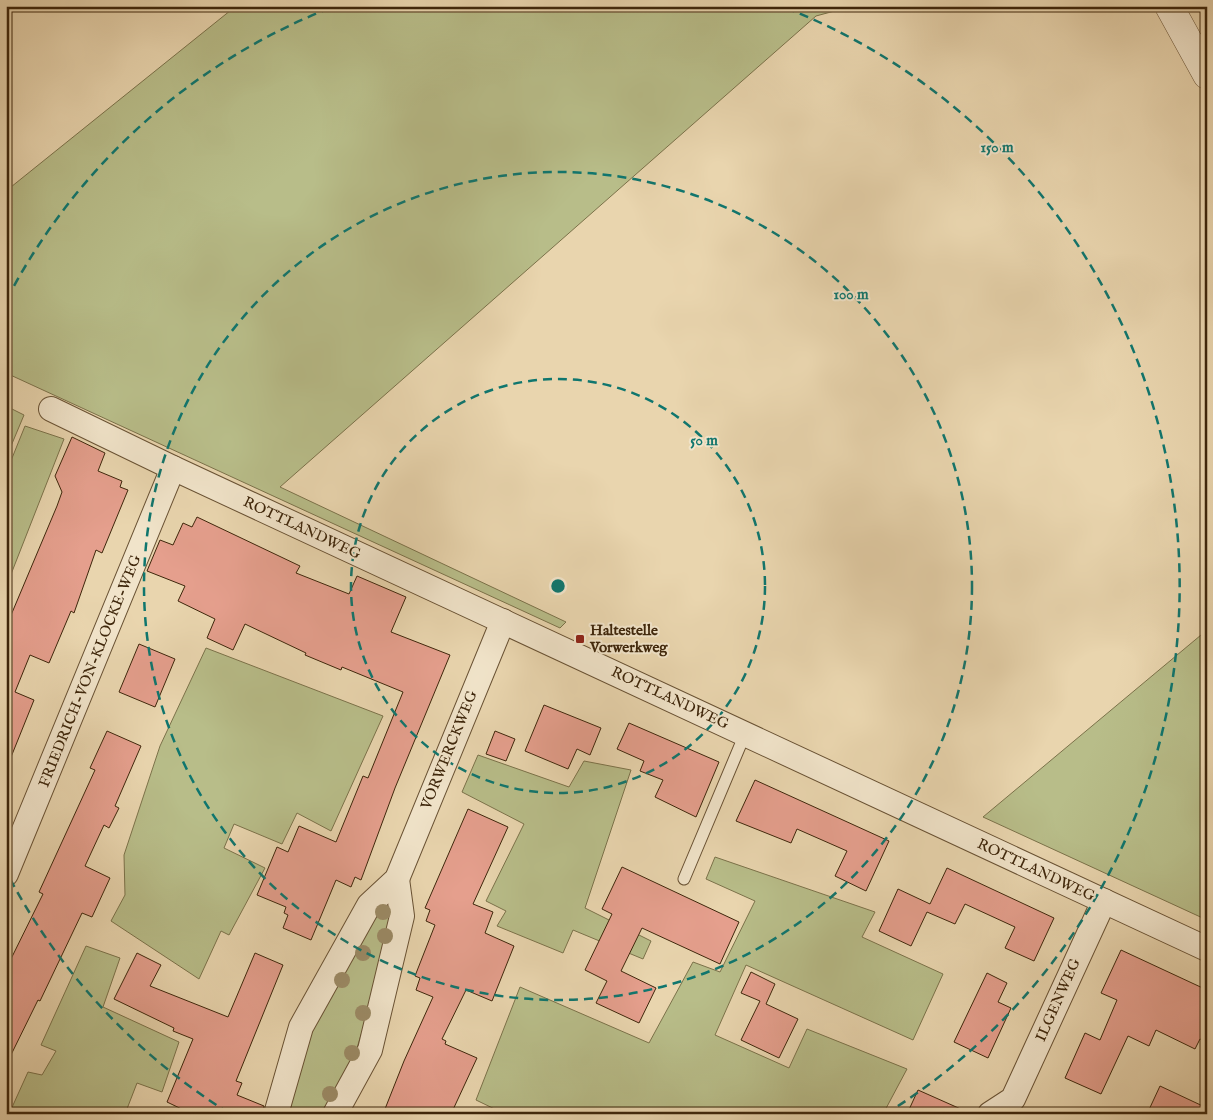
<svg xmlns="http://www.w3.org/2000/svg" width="1213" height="1120" font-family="'IM FELL English',serif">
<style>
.green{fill:#b8bd89;stroke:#7b724a}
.building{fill:#e59f8d;stroke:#3e260b}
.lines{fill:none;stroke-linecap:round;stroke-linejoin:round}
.service-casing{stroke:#695234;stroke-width:13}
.minor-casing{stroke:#695234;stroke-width:26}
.tertiary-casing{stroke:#695234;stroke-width:29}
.service{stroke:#f1e4ca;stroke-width:11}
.minor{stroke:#f1e4ca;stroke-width:24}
.tertiary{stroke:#f1e4ca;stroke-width:28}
.tree{fill:#9b8a65}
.ring{fill:none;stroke:#0f766e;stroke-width:2.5;stroke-dasharray:9 6}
.poi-dot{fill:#8f2418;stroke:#f1e4ca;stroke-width:2}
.labels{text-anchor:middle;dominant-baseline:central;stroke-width:4;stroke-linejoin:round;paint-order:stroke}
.street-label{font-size:15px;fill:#3e260b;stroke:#f1e4ca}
.poi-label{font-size:15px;font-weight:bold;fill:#3e260b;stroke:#f1e4ca;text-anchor:start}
.centre{fill:#0f766e;stroke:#f1e4ca;stroke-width:2.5}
.ring-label{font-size:15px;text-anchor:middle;font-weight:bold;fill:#0f766e;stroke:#f1e4ca;stroke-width:4;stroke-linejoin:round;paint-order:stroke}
</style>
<rect width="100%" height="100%" fill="#e9d5ae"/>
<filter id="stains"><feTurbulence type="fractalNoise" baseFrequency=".004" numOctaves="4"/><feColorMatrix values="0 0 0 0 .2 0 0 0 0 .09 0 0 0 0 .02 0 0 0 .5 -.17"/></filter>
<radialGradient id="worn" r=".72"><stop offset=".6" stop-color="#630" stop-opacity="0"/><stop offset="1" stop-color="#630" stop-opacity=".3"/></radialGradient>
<!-- green -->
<g class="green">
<path d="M 236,6 L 853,6 L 816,16 L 280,487 L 566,622 L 560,628 L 6,373 L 6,191 Z"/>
<path d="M 6,406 L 24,415 L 6,458 Z"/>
<path d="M 25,426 L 64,439 L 6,587 L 6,473 Z"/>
<path d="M 1207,630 L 1207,920 L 983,817 Z"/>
<path d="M 206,648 L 383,716 L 331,831 L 297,813 L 282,844 L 234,824 L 224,848 L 265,868 L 229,935 L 221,931 L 199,979 L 111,921 L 125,895 L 124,855 L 160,746 Z"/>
<path d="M 478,755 L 569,787 L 584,761 L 631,770 L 585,908 L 651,941 L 643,959 L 573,930 L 563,953 L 497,926 L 506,911 L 486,901 L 524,824 L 462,792 Z"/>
<path d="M 715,857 L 875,912 L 862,937 L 943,974 L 913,1040 L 746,965 L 715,1035 L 789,1068 L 807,1029 L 907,1069 L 883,1114 L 505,1114 L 476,1100 L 520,987 L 649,1043 L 693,962 L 720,972 L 755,901 L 706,879 Z"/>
<path d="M 382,905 L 392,907 L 365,1022 L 353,1061 L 323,1114 L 283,1114 L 308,1030 Z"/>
<path d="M 86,946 L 120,958 L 103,1007 L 179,1042 L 162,1092 L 137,1083 L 125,1114 L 9,1114 L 28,1072 L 42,1075 L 56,1051 L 41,1045 Z"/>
</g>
<!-- building -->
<g class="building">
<path d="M 72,437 L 105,453 L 98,471 L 122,481 L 120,487 L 128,490 L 102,553 L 96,550 L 74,613 L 71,611 L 49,663 L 30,655 L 15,692 L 34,700 L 7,767 L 6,627 L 57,506 L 62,492 L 55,476 Z"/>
<path d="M 197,517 L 300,566 L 296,573 L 349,594 L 357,576 L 406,597 L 391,632 L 450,655 L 395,788 L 361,880 L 355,877 L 351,887 L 336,880 L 311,940 L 283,928 L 288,915 L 284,913 L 286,907 L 257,895 L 277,847 L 288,852 L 299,826 L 336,842 L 363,776 L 368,778 L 403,692 L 342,667 L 341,670 L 305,655 L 306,653 L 245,624 L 233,650 L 207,638 L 215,619 L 178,601 L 185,586 L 147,571 L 160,540 L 173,545 L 183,523 L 192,527 Z"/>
<path d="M 139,644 L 175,659 L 155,707 L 119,692 Z"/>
<path d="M 544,705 L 601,728 L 590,755 L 577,749 L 568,769 L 525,751 Z"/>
<path d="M 629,723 L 719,762 L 696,817 L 655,797 L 663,780 L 640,771 L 644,761 L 617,749 Z"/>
<path d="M 107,731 L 141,746 L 115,806 L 119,808 L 109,828 L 104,825 L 85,866 L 110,878 L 92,917 L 82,913 L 40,1001 L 38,1000 L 6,1065 L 6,969 L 43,894 L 39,892 L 95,770 L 90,768 Z"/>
<path d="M 495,731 L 515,739 L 506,761 L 486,754 Z"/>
<path d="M 755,780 L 889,841 L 866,891 L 835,876 L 847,851 L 797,829 L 791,843 L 736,821 Z"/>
<path d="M 468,809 L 508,827 L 473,904 L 493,912 L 485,933 L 514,946 L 492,1001 L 466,990 L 442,1039 L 446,1041 L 445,1044 L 477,1058 L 451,1114 L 383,1114 L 404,1061 L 433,997 L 416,990 L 420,978 L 415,976 L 435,925 L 426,921 L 430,910 L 425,908 Z"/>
<path d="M 622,867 L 739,922 L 720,964 L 642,928 L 621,971 L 656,988 L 639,1023 L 596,1003 L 607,981 L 585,970 L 612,914 L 602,909 Z"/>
<path d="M 947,868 L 1054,918 L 1034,961 L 1005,948 L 1015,927 L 965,904 L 955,924 L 927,912 L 911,946 L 879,931 L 898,889 L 930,904 Z"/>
<path d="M 1121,950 L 1207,990 L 1207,1042 L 1200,1039 L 1195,1049 L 1156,1030 L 1149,1046 L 1128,1036 L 1101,1094 L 1065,1078 L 1085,1033 L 1100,1040 L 1117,1000 L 1101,993 Z"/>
<path d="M 137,953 L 161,965 L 150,986 L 228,1017 L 255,953 L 283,965 L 236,1081 L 242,1083 L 237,1095 L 264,1106 L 263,1114 L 192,1114 L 167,1102 L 193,1039 L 173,1031 L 174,1028 L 114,999 Z"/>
<path d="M 751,972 L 775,984 L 766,1004 L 798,1019 L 779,1058 L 741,1040 L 760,1001 L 741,993 Z"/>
<path d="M 987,973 L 1007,983 L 998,1002 L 1011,1008 L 988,1058 L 954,1042 Z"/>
<path d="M 1160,1086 L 1207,1108 L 1207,1114 L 1147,1114 Z"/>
<path d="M 918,1090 L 972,1114 L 907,1114 Z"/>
</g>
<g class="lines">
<defs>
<g id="service">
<path d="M 1191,46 L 1207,37"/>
<path d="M 684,879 L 745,734"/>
</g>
<g id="minor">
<path d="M 51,409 L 173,468 L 1207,949"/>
<path d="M 6,874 L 173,468"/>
<path d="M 276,1114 L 301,1027 L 369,905 L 397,879 L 503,621"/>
<path d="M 335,1114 L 370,1050 L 402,916 L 397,879"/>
<path d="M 990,1114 L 1013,1099 L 1104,901"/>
</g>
<path id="tertiary" d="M 1169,6 L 1207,75"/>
</defs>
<!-- service casing -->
<use href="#service" class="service-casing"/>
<!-- minor casing -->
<use href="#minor" class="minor-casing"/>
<!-- tertiary casing -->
<use href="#tertiary" class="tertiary-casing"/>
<!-- service -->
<use href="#service" class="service"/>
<!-- minor -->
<use href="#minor" class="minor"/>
<!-- tertiary -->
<use href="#tertiary" class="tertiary"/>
</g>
<!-- trees -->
<g class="tree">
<circle cx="383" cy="912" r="8"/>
<circle cx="385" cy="936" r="8"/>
<circle cx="363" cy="953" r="8"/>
<circle cx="342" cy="980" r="8"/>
<circle cx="363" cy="1013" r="8"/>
<circle cx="352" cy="1053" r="8"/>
<circle cx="330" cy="1094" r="8"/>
</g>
<!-- distance rings -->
<g class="ring">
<circle cx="558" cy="586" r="207"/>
<circle cx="558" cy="586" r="414"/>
<path d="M229 1113A621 621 0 0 1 7 873M7 299A621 621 0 0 1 330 8M786 8A621 621 0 0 1 887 1113"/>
</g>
<!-- markers -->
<rect class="poi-dot" x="575" y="634" width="10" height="10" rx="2.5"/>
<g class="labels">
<!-- street labels -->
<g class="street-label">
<text transform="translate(302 528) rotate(25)">ROTTLANDWEG</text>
<text transform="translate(90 671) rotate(-68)">FRIEDRICH-VON-KLOCKE-WEG</text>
<text transform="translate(670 698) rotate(25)">ROTTLANDWEG</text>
<text transform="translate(449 750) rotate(-68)">VORWERCKWEG</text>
<text transform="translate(1036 870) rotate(25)">ROTTLANDWEG</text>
<text transform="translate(1058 1000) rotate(-66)">ILGENWEG</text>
</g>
<!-- poi labels -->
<g class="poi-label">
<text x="590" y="630">Haltestelle<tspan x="590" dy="17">Vorwerkweg</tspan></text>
</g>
</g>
<circle cx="558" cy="586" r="8" class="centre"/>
<g class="ring-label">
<text x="997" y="152">150 m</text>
<text x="851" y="299">100 m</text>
<text x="704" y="445">50 m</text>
</g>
<!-- margin -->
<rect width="1213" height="1120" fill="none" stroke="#e9d5ae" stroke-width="25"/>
<rect x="8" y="8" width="1198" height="1105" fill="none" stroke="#3e260b" stroke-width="2.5"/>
<rect x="12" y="12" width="1188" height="1095" fill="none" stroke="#3e260b"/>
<rect width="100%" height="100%" filter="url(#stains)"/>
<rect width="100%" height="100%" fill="url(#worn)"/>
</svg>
